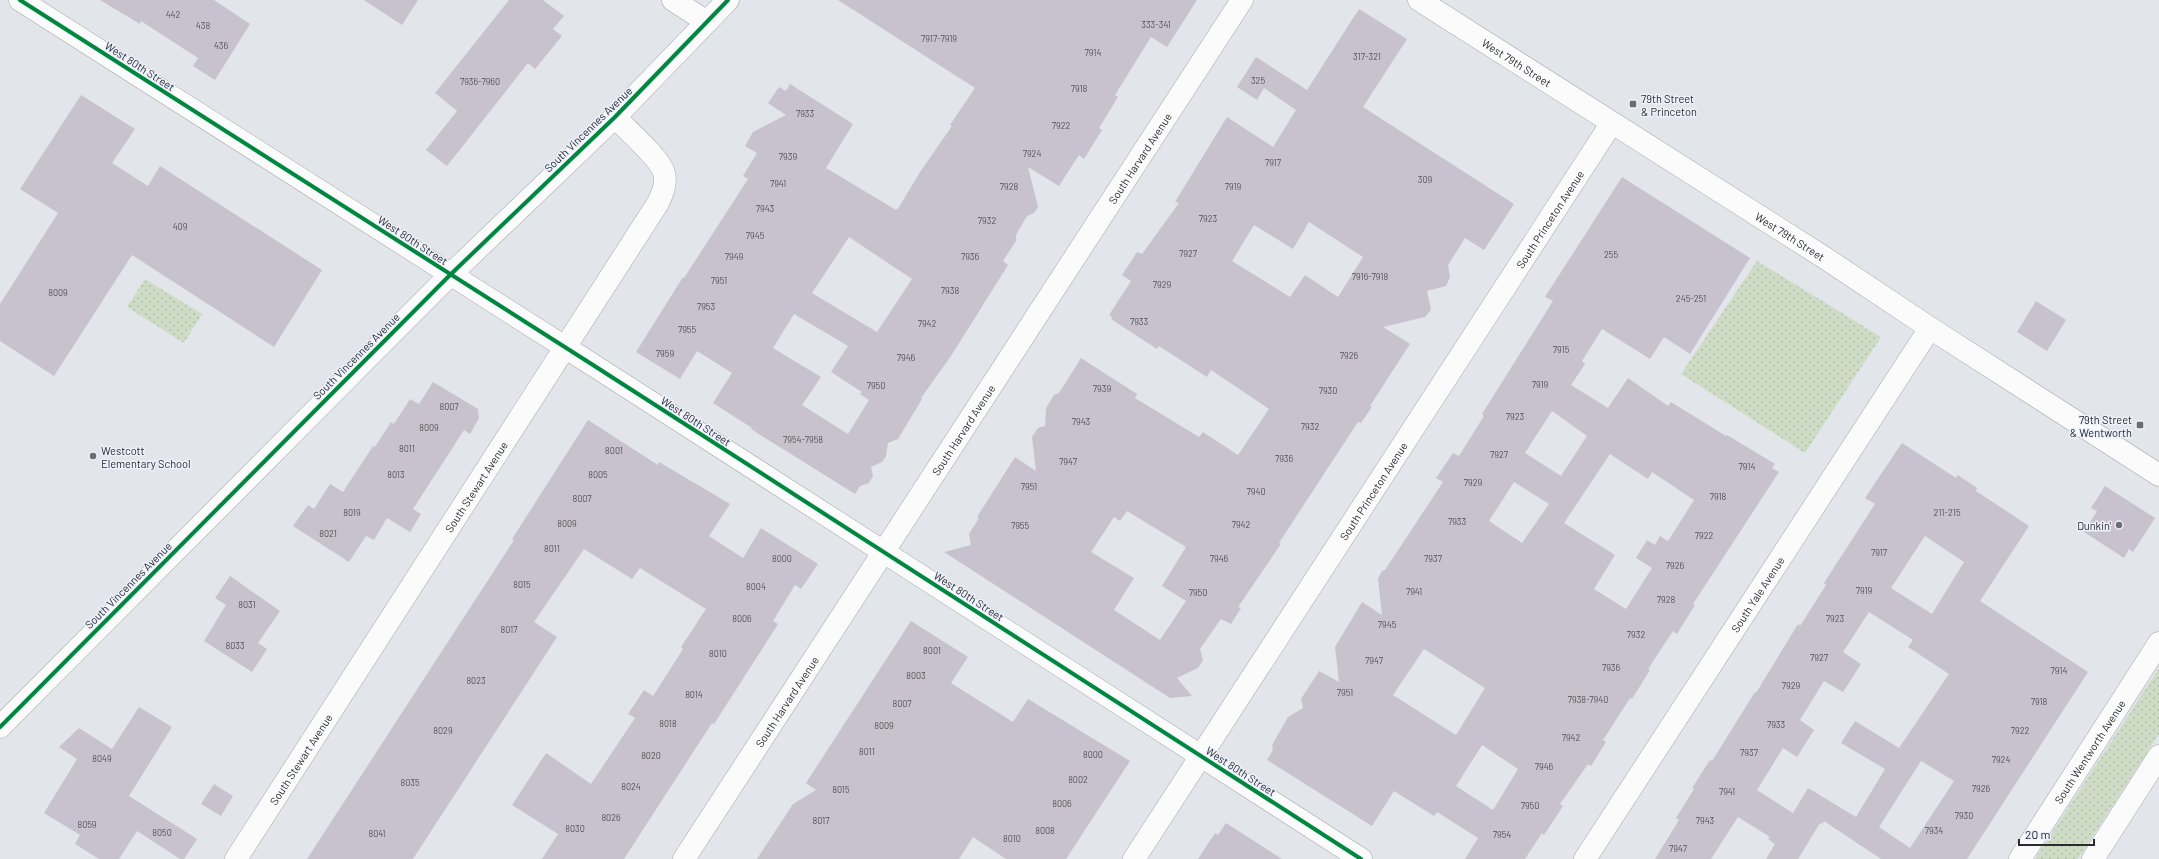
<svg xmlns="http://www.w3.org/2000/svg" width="2159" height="859" font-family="Barlow,sans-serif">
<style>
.grass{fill:url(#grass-dots)}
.building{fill:#c8c2ce;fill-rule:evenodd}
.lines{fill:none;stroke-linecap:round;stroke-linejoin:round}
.minor-casing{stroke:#a6a8ac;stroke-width:23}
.major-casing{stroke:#a6a8ac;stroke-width:23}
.minor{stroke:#fbfbfc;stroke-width:22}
.major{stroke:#fbfbfc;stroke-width:22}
.cycleway-casing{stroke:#ecf1fb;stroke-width:6}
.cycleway{stroke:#00873e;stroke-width:4}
.poi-dot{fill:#6b6d71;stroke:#ecf1fb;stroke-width:1.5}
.labels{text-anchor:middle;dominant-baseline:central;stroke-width:3;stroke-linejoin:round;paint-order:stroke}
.number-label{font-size:9px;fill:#525258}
.street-label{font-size:11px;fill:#2b2c30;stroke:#ecf1fb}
.poi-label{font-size:11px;fill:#2b2c30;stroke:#ecf1fb;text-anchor:start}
</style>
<defs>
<pattern id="grass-dots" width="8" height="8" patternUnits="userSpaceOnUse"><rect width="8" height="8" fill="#cfdcc5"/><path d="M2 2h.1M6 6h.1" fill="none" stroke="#b2bdaa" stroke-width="1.8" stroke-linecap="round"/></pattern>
</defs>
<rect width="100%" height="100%" fill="#e2e5ea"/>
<!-- grass -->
<g class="grass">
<path d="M 1757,261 L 1881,337 L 1805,453 L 1681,374 Z"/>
<path d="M 145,279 L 202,314 L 184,343 L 127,307 Z"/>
<path d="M 2159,668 L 2159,734 L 2078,859 L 2035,859 Z"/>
</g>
<!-- building -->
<g class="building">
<path d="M 100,0 L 214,0 L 250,24 L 215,80 L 193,66 L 198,58 L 141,21 L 140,24 Z"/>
<path d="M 364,0 L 418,0 L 402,25 Z"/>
<path d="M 509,0 L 543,0 L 564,16 L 553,29 L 562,36 L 535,69 L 528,63 L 447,166 L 426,150 L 457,111 L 435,93 Z"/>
<path d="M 838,0 L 1197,0 L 1167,47 L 1151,37 L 1115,95 L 1118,97 L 1099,128 L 1102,130 L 1084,159 L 1079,155 L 1059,186 L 1028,167 L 1038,207 L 1034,213 L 1027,216 L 1016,235 L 1016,241 L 1003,261 L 1008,265 L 951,356 L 921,398 L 922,399 L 898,439 L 888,443 L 886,456 L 882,462 L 871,467 L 873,476 L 869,483 L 860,486 L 855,494 L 751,429 L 752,428 L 713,403 L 732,373 L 697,351 L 680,379 L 636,352 L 683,277 L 684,278 L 748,179 L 743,176 L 757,153 L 745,146 L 753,132 L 786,115 L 768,103 L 779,87 L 786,91 L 790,84 L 853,124 L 826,168 L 896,210 L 899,207 L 920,172 L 952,126 L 950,125 L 975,88 ZM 849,237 L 912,279 L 877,332 L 812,293 ZM 794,314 L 848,346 L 831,372 L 862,392 L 860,394 L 869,400 L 848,434 L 802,405 L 821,377 L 773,348 Z"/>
<path d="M 1359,9 L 1407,39 L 1363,107 L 1514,204 L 1484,250 L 1465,238 L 1448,265 L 1450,277 L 1446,286 L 1427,291 L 1431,310 L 1425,317 L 1383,327 L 1410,344 L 1370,406 L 1372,407 L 1361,423 L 1358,422 L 1303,506 L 1279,543 L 1281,544 L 1238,607 L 1241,608 L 1231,624 L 1221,619 L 1200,649 L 1203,660 L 1198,668 L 1177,678 L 1192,696 L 1170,698 L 944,552 L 971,545 L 969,534 L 979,518 L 977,517 L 1015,457 L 1036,471 L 1032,437 L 1038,428 L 1045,426 L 1046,408 L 1054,395 L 1059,393 L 1081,358 L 1137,394 L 1135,398 L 1199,437 L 1203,432 L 1238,455 L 1269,409 L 1211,370 L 1207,377 L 1159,346 L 1157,349 L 1111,319 L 1112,317 L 1109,315 L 1131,281 L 1122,275 L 1137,252 L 1142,254 L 1179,203 L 1175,202 L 1227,117 L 1273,147 L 1296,110 L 1264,88 L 1257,100 L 1237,87 L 1256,57 L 1307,90 ZM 1309,222 L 1363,257 L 1338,297 L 1305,275 L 1290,297 L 1232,261 L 1254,225 L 1293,249 ZM 1127,511 L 1186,547 L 1162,586 L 1186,601 L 1160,640 L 1114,610 L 1134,578 L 1091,552 L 1114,517 L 1120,521 Z"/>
<path d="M 81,95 L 135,129 L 112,163 L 148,186 L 160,166 L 322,270 L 274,347 L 132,255 L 54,376 L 0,341 L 0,304 L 58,213 L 20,189 Z"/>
<path d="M 1622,177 L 1750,258 L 1690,354 L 1664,337 L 1650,359 L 1602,329 L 1582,361 L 1585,364 L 1571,385 L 1608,408 L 1628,378 L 1668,406 L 1671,402 L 1726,436 L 1727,435 L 1775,464 L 1772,468 L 1779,472 L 1693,604 L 1695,605 L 1677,634 L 1673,631 L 1648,669 L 1650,670 L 1632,699 L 1630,698 L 1603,740 L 1606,742 L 1591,766 L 1588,764 L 1560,804 L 1563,806 L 1544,835 L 1542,833 L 1525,859 L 1465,859 L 1478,838 L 1437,812 L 1434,816 L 1394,791 L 1372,826 L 1267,760 L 1273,750 L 1272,745 L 1288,717 L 1303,708 L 1301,699 L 1319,671 L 1339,682 L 1335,647 L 1362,602 L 1382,615 L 1378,579 L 1382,571 L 1385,570 L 1443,482 L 1436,478 L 1453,453 L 1459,456 L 1484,416 L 1482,414 L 1553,301 L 1545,297 ZM 1552,411 L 1587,436 L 1561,476 L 1525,453 ZM 1610,454 L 1648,479 L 1652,472 L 1694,500 L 1668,541 L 1660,536 L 1655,545 L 1647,540 L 1636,558 L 1652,568 L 1626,609 L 1594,589 L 1615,555 L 1564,523 ZM 1514,482 L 1549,504 L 1522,543 L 1489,521 ZM 1424,649 L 1485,688 L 1456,735 L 1393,695 ZM 1482,745 L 1518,769 L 1493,810 L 1456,786 Z"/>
<path d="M 2036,301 L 2066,320 L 2047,351 L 2017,332 Z"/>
<path d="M 433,382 L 478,409 L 479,418 L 470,434 L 464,430 L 413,509 L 421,514 L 410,532 L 387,518 L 374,540 L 366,536 L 349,562 L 293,526 L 308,505 L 314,509 L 330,484 L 343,492 L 373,446 L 375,447 L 391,422 L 394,424 L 410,399 L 419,404 Z"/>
<path d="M 588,420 L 658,465 L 659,462 L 730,504 L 709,536 L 743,558 L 761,528 L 818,564 L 801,589 L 795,585 L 773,621 L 778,624 L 714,724 L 712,723 L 624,859 L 542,859 L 558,834 L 512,805 L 546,753 L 591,784 L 635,718 L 628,714 L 644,690 L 653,696 L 683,649 L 681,647 L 706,609 L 640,568 L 632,579 L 584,549 L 534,622 L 557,637 L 413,859 L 307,859 L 514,540 L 512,539 Z"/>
<path d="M 1902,443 L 1956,478 L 1958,475 L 1977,488 L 1976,491 L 2029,526 L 1980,601 L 2088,672 L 1967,859 L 1881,859 L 1824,821 L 1822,824 L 1820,823 L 1798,859 L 1766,859 L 1775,844 L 1768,839 L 1770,837 L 1738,817 L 1711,859 L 1655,859 L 1679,820 L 1676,818 L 1694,789 L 1692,788 L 1710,760 L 1712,761 L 1755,692 L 1756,693 L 1798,624 L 1800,626 L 1826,585 L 1824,583 L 1875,504 L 1865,498 ZM 1925,536 L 1964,562 L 1932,614 L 1891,588 ZM 1869,612 L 1913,640 L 1908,647 L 1949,674 L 1899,748 L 1855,721 L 1841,743 L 1885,769 L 1856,817 L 1808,788 L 1793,813 L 1757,790 L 1783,748 L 1797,757 L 1814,730 L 1800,720 L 1824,681 L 1843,692 L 1861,664 L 1843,652 ZM 1921,761 L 1954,781 L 1910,848 L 1879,827 Z"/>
<path d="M 2105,486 L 2155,518 L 2133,552 L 2129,549 L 2124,558 L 2084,532 L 2097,511 L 2091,508 Z"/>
<path d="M 230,576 L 280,611 L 258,643 L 267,649 L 252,672 L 204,641 L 226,605 L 215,598 Z"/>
<path d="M 911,621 L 968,657 L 951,683 L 1013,722 L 1028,699 L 1130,761 L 1066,859 L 1006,859 L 973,837 L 959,859 L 757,859 L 793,804 L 816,790 L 806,783 Z"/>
<path d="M 139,707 L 172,727 L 129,796 L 197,839 L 184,859 L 180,859 L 137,831 L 119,859 L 99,859 L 75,844 L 80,835 L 44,813 L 77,759 L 59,747 L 79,728 L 112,749 Z"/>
<path d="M 214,784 L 233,796 L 221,816 L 201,804 Z"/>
<path d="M 1226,823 L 1282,859 L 1198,859 L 1215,833 L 1218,835 Z"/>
</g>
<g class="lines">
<defs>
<g id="minor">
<path d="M 20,0 L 593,365 L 1361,859"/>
<path d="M 673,0 L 707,22"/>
<path d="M 0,727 L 450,275 L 615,117 L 728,0"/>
<path id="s1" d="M 236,859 L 658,203 C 662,194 667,184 664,173 C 661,159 626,129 615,117"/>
<path id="s2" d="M 684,859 L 1242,0"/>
<path id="s3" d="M 1134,859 L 1611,124"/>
<path id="s4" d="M 1585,859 L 1930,328"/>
<path id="s5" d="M 2020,859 L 2159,643"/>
<path d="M 2093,859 L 2159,756"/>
</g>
<g id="major">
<path id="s6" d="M 1419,0 L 1825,258 L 1930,328 L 2159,475"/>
</g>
</defs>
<!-- minor casing -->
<use href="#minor" class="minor-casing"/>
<!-- major casing -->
<use href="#major" class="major-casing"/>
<!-- minor -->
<use href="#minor" class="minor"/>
<!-- major -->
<use href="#major" class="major"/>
<defs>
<g id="cycleway">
<path d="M 20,0 L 593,365 L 1361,859"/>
<path d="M 0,727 L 450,275 L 615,117 L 728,0"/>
</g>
</defs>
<!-- cycleway casing -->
<use href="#cycleway" class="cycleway-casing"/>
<!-- cycleway -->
<use href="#cycleway" class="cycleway"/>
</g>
<!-- markers -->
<g class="poi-dot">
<rect x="1629" y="100" width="8" height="8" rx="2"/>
<rect x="2136" y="421" width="8" height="8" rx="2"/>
<circle cx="93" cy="456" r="4"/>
<circle cx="2119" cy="525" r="4"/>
</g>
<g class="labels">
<!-- number labels -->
<g class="number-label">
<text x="173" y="14">442</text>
<text x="1156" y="24">333-341</text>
<text x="203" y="25">438</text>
<text x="939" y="38">7917-7919</text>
<text x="221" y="45">436</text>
<text x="1093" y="52">7914</text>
<text x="1367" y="56">317-321</text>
<text x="1258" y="80">325</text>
<text x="480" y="81">7936-7960</text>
<text x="1079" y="88">7918</text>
<text x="805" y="113">7933</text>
<text x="1061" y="125">7922</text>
<text x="1032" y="153">7924</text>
<text x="788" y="156">7939</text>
<text x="1273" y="162">7917</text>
<text x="1425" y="179">309</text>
<text x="778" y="183">7941</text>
<text x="1009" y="186">7928</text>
<text x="1233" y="186">7919</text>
<text x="765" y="208">7943</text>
<text x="1208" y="218">7923</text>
<text x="987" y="220">7932</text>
<text x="180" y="226">409</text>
<text x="755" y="235">7945</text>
<text x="1188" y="253">7927</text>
<text x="1611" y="254">255</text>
<text x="734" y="256">7949</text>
<text x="970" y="256">7936</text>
<text x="1370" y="276">7916-7918</text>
<text x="719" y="280">7951</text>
<text x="1162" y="284">7929</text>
<text x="950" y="290">7938</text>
<text x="58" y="292">8009</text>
<text x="1691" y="298">245-251</text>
<text x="706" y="306">7953</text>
<text x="1139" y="321">7933</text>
<text x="927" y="323">7942</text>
<text x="687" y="329">7955</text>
<text x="1561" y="349">7915</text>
<text x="665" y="353">7959</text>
<text x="1349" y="355">7926</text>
<text x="906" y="357">7946</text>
<text x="1540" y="384">7919</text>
<text x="876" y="385">7950</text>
<text x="1102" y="388">7939</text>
<text x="1328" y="390">7930</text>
<text x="449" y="406">8007</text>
<text x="1515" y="416">7923</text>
<text x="1081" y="421">7943</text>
<text x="1310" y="426">7932</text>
<text x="429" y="427">8009</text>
<text x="803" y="439">7954-7958</text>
<text x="407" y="448">8011</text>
<text x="614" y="450">8001</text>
<text x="1499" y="454">7927</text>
<text x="1284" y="458">7936</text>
<text x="1068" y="461">7947</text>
<text x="1747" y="466">7914</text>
<text x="396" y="474">8013</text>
<text x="598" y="474">8005</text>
<text x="1473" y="482">7929</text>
<text x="1029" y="486">7951</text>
<text x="1256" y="491">7940</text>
<text x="1718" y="496">7918</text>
<text x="582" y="498">8007</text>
<text x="352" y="512">8019</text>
<text x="1947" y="512">211-215</text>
<text x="1457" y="521">7933</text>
<text x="567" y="523">8009</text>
<text x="1241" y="524">7942</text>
<text x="1020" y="525">7955</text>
<text x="328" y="533">8021</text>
<text x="1704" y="535">7922</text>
<text x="552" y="548">8011</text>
<text x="1879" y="552">7917</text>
<text x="782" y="558">8000</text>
<text x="1219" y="558">7946</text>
<text x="1433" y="558">7937</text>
<text x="1675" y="565">7926</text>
<text x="522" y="584">8015</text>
<text x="756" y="586">8004</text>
<text x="1864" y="590">7919</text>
<text x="1414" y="591">7941</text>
<text x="1198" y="592">7950</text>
<text x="1666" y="599">7928</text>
<text x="247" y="604">8031</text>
<text x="742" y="618">8006</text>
<text x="1835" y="618">7923</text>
<text x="1387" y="624">7945</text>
<text x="509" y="629">8017</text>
<text x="1636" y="634">7932</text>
<text x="235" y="645">8033</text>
<text x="932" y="650">8001</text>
<text x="718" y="653">8010</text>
<text x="1819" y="657">7927</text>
<text x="1374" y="660">7947</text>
<text x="1611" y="667">7936</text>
<text x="2059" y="670">7914</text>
<text x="916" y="675">8003</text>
<text x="476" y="680">8023</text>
<text x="1791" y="685">7929</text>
<text x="1345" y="692">7951</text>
<text x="694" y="694">8014</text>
<text x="1588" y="699">7938-7940</text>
<text x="2039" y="701">7918</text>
<text x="902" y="703">8007</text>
<text x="668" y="723">8018</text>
<text x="1776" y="724">7933</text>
<text x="884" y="725">8009</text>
<text x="443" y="730">8029</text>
<text x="2020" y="730">7922</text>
<text x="1571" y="737">7942</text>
<text x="867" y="751">8011</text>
<text x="1749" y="752">7937</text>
<text x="1093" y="754">8000</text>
<text x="651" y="755">8020</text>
<text x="102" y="758">8049</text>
<text x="2001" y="759">7924</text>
<text x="1544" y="766">7946</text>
<text x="1078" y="779">8002</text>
<text x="410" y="782">8035</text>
<text x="631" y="786">8024</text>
<text x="1981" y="788">7926</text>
<text x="841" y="789">8015</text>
<text x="1727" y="791">7941</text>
<text x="1062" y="803">8006</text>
<text x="1530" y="805">7950</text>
<text x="1964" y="815">7930</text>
<text x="611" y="817">8026</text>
<text x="821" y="820">8017</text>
<text x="1705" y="820">7943</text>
<text x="87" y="824">8059</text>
<text x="575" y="828">8030</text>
<text x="1045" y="830">8008</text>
<text x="1934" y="830">7934</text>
<text x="162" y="832">8050</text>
<text x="377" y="833">8041</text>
<text x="1502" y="834">7954</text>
<text x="1012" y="838">8010</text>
<text x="1678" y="848">7947</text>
</g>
<!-- street labels -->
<g class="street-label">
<text stroke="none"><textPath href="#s6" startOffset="116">West 79th Street</textPath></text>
<text transform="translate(140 66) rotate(33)">West 80th Street</text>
<text transform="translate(588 129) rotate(-44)">South Vincennes Avenue</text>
<text stroke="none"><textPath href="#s2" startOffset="836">South Harvard Avenue</textPath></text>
<text stroke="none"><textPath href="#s3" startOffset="763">South Princeton Avenue</textPath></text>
<text stroke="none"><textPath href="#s6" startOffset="440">West 79th Street</textPath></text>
<text transform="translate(413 240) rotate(33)">West 80th Street</text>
<text transform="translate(356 356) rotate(-45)">South Vincennes Avenue</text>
<text transform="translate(696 421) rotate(33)">West 80th Street</text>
<text stroke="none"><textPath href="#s2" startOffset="512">South Harvard Avenue</textPath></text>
<text stroke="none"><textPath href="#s1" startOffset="443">South Stewart Avenue</textPath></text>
<text stroke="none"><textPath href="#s3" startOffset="439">South Princeton Avenue</textPath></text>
<text transform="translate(128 585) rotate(-45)">South Vincennes Avenue</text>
<text stroke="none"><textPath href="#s4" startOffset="316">South Yale Avenue</textPath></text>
<text transform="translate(969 596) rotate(33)">West 80th Street</text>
<text stroke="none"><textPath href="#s2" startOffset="188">South Harvard Avenue</textPath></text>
<text stroke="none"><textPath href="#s5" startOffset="128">South Wentworth Avenue</textPath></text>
<text stroke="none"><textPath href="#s1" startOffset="119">South Stewart Avenue</textPath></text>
<text transform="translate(1241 771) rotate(33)">West 80th Street</text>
</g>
<!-- poi labels -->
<g class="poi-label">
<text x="1641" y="98">79th Street<tspan x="1641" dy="13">&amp; Princeton</tspan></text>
<text x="2132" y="419" text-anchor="end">79th Street<tspan x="2132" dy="13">&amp; Wentworth</tspan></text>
<text x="101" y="450">Westcott<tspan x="101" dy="13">Elementary School</tspan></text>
<text x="2111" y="525" text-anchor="end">Dunkin'</text>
</g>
</g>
<!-- scale -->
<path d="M2019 839v6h75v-6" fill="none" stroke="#2b2c30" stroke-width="2"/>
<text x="2025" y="839" font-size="12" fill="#2b2c30" stroke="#ecf1fb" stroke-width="3" paint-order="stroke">20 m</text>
</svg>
